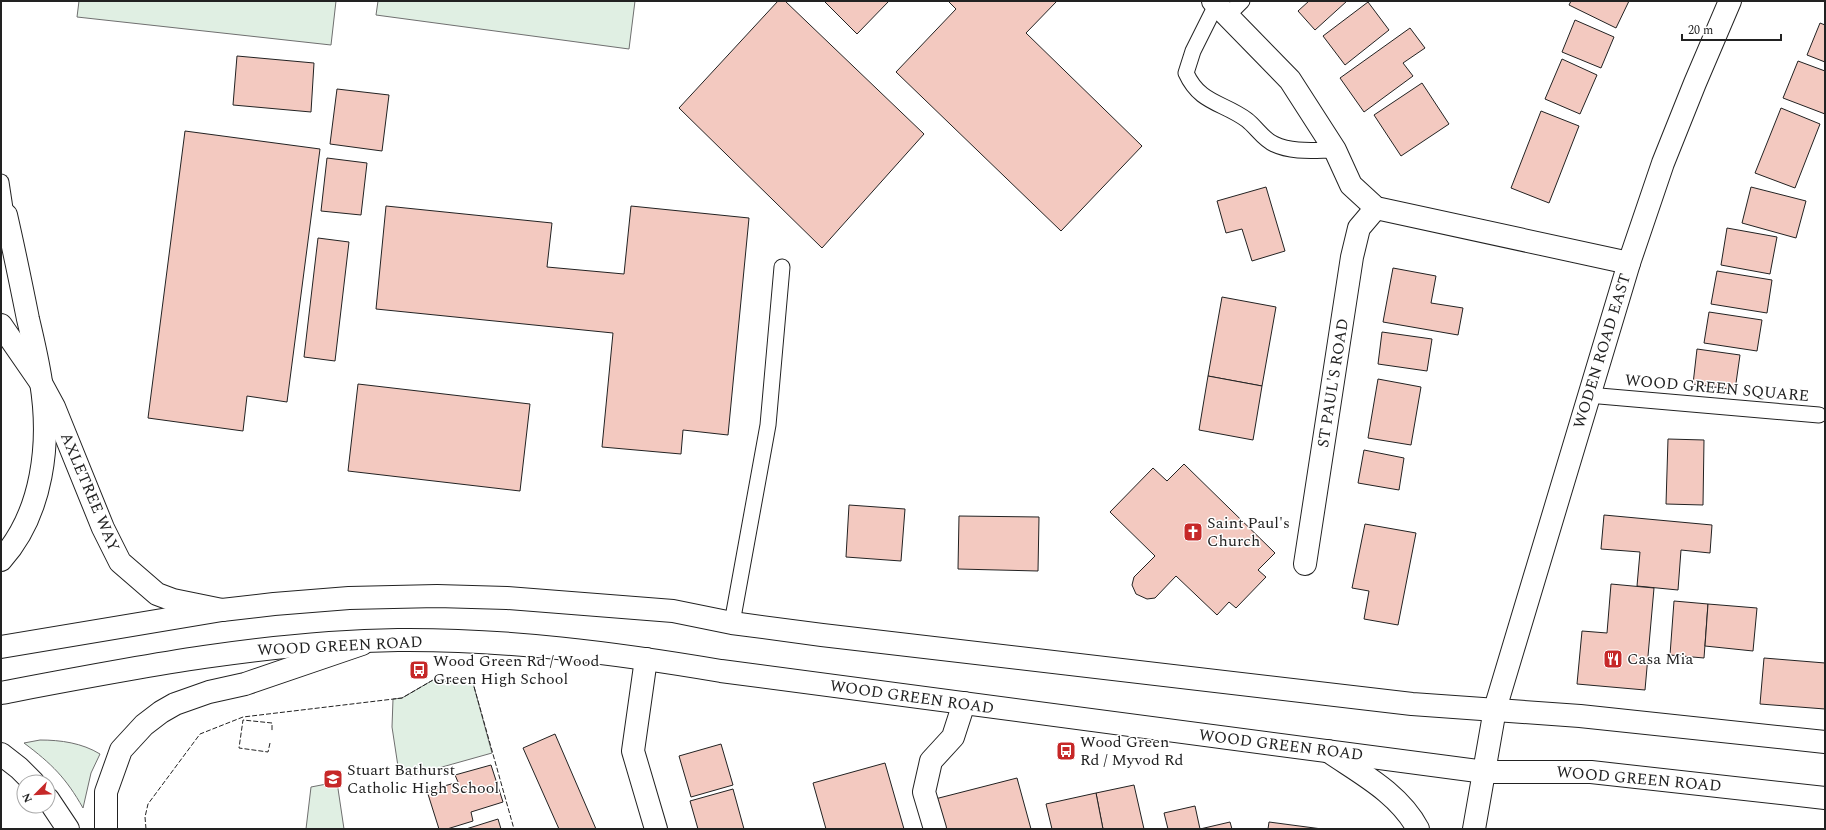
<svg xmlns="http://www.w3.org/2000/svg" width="1826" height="830" font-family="Spectral,serif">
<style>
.green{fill:#e0efe3;stroke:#6f6f6f}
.building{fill:#f3c9c0;stroke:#222}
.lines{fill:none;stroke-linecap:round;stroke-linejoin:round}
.lane-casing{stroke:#222;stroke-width:17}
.street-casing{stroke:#222;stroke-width:24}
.secondary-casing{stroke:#222;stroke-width:24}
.highway-casing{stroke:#222;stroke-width:24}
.lane{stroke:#fff;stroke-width:15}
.street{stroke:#fff;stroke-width:22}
.secondary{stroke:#fff;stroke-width:22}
.highway{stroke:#fff;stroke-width:22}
.fence{stroke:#222;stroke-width:1;stroke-dasharray:5 2;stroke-linecap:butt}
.labels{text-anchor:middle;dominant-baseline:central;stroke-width:3;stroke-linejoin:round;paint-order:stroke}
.street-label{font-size:16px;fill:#222;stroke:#fff}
.poi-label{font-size:16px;fill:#222;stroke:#fff;text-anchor:start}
</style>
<rect width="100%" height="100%" fill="#fff"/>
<!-- green -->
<g class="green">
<path d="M 79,1 L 336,1 L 331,45 L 77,17 Z"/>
<path d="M 378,1 L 635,1 L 629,49 L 376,15 Z"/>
<path d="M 433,680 L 473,683 L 492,753 L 410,776 L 399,773 L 392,727 L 393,699 L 402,698 Z"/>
<path d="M 40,740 C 61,740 82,743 100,754 L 91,773 L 83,808 C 66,778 52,764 24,743 Z"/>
<path d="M 337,782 L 344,829 L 306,829 L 311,787 Z"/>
</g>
<!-- building -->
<g class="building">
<path d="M 778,1 L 785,1 L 924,134 L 822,248 L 679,108 Z"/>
<path d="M 824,1 L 889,1 L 857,34 Z"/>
<path d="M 948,1 L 1057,1 L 1026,33 L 1142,146 L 1061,231 L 896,72 L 956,9 Z"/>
<path d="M 1309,1 L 1347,1 L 1315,30 L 1298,11 Z"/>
<path d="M 1571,1 L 1629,1 L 1616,28 L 1569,5 Z"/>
<path d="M 1368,2 L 1389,30 L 1345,65 L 1323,36 Z"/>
<path d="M 1575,20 L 1614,37 L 1601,68 L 1562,52 Z"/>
<path d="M 1820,23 L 1825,25 L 1825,62 L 1807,55 Z"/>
<path d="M 1410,28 L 1425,48 L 1403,63 L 1413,76 L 1364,112 L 1340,78 Z"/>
<path d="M 237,56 L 314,63 L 311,112 L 233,105 Z"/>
<path d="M 1562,59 L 1597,75 L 1580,114 L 1545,99 Z"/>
<path d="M 1798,61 L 1825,71 L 1825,114 L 1783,98 Z"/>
<path d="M 1422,83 L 1449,124 L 1401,156 L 1374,115 Z"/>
<path d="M 337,89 L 389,95 L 382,151 L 330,144 Z"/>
<path d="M 1781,108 L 1820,124 L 1795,188 L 1755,173 Z"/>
<path d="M 1541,111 L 1579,126 L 1549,203 L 1511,188 Z"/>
<path d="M 185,131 L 320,149 L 287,402 L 247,396 L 243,431 L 148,418 Z"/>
<path d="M 327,158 L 367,163 L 361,215 L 321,211 Z"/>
<path d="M 1266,187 L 1285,251 L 1252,261 L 1242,229 L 1226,233 L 1217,201 Z"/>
<path d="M 1751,187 L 1806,201 L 1796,238 L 1742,223 Z"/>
<path d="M 386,206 L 552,223 L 547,267 L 624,274 L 631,206 L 749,218 L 728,435 L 683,430 L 681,454 L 602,447 L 613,333 L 376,309 Z"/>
<path d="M 1727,228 L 1777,237 L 1770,274 L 1721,265 Z"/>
<path d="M 318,238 L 349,242 L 335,361 L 304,357 Z"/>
<path d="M 1393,268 L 1436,276 L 1431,303 L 1463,308 L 1458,335 L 1383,322 Z"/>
<path d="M 1717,271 L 1772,280 L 1767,313 L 1711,304 Z"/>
<path d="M 1222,297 L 1276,307 L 1262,386 L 1208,376 Z"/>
<path d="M 1709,312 L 1762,320 L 1757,351 L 1704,343 Z"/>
<path d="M 1382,332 L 1432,339 L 1427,371 L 1378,364 Z"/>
<path d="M 1697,349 L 1740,355 L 1735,390 L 1693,384 Z"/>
<path d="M 1208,376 L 1262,386 L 1253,440 L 1199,430 Z"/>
<path d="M 1378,379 L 1421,387 L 1411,445 L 1368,438 Z"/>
<path d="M 358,384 L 530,404 L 520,491 L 348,471 Z"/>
<path d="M 1668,439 L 1704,440 L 1703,505 L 1666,504 Z"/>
<path d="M 1364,450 L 1404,458 L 1399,490 L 1358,483 Z"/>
<path d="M 1184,464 L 1275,553 L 1258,570 L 1266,577 L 1236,608 L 1229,602 L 1217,615 L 1176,576 L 1155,598 L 1147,599 L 1136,594 L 1132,585 L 1134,577 L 1155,556 L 1110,512 L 1153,468 L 1167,481 Z"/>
<path d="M 849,505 L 905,509 L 901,561 L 846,557 Z"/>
<path d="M 1604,515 L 1712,525 L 1710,553 L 1681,550 L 1678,590 L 1637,586 L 1640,552 L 1601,549 Z"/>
<path d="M 959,516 L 1039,517 L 1038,571 L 958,569 Z"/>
<path d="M 1365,524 L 1416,533 L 1398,625 L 1364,619 L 1369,591 L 1352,588 Z"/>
<path d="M 1611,584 L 1654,588 L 1645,690 L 1577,684 L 1582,631 L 1607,633 Z"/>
<path d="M 1674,601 L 1708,604 L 1704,658 L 1670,655 Z"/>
<path d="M 1708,604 L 1757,608 L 1753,651 L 1705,646 Z"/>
<path d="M 1764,658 L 1825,663 L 1825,709 L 1760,704 Z"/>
<path d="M 555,734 L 596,829 L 559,829 L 523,748 Z"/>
<path d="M 721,744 L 733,785 L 691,797 L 679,756 Z"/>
<path d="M 885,763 L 904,829 L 826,829 L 813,783 Z"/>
<path d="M 491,765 L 503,802 L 471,812 L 473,821 L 447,829 L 439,829 L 427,791 L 458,782 L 455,775 Z"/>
<path d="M 1017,778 L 1031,829 L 943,829 L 935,799 Z"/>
<path d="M 1134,785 L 1144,829 L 1103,829 L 1096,793 Z"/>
<path d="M 733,789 L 744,829 L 698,829 L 690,801 Z"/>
<path d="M 1096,793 L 1103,829 L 1052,829 L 1046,804 Z"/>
<path d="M 1195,806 L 1200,829 L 1230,822 L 1232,829 L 1168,829 L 1164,813 Z"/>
<path d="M 498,819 L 501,829 L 466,829 Z"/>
<path d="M 1269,822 L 1322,829 L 1268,829 Z"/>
</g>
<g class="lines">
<defs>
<g id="lane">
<path d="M 1216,5 L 1193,51 L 1186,73 C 1200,104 1223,102 1247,120 C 1256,127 1264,140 1274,144 C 1293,153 1315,150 1335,150"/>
<path d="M 1227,16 L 1242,1"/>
<path d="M 1,182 L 6,215"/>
<path d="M 1588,395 L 1819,415"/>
<path d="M 732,623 L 768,425 L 782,267"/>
</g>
<g id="street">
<path d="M 1213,1 L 1290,80 L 1335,150 L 1351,185 L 1376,208 L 1629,263"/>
<path d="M 1305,564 L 1352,257 L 1359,228 L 1376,208"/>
<path d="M 646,659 L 633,751 L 656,829"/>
<path d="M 935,829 L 924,792 L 931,761 L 953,737 L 964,703"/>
</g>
<g id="secondary">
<path d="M 1,216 L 6,215 C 14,250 21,284 28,319 C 33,340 38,361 41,382 C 51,443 43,513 1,560"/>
<path d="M 1,325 L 41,383 L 54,407 L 103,528 L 120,562 L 157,594 L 173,600 L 222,610"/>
<path d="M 1328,751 C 1360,773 1399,793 1418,829"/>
<path d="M 1,754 L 19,768 L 33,782"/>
<path d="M 48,799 L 68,829"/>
<path d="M 106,829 L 106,792 L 121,750 L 144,725 L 161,712 L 175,704 L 209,692 L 245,684 L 362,644"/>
<path d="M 1474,829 L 1495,709 L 1629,263 L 1663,163 L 1695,83 L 1730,1"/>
</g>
<g id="highway">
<path d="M 1,647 L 222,610 L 274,604 L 349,598 L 437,596 L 507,598 L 673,611 L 732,623 L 822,635 L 1412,704 L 1580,716 L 1825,742"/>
<path d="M 1,693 C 132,668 264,642 398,640 C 506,639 615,653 721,671 L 1485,772 L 1591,772 L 1825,798"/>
</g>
</defs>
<!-- lane casing -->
<use href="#lane" class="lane-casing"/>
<!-- street casing -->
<use href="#street" class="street-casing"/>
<!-- secondary casing -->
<use href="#secondary" class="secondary-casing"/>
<!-- highway casing -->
<use href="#highway" class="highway-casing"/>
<!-- lane -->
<use href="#lane" class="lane"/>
<!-- street -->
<use href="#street" class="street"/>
<!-- secondary -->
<use href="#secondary" class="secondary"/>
<!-- highway -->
<use href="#highway" class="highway"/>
<!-- fence -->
<g class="fence">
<path d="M 270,743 L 268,752 L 239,748 L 243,720 L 272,723 L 272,731"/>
<path d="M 146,829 L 145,817 L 148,804 L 200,734 L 243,717 L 402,698 L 433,680 L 473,683 L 514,829"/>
</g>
</g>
<!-- icons -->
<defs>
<symbol id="church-square" viewBox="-11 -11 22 22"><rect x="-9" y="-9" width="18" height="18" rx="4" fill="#c62828" stroke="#fff"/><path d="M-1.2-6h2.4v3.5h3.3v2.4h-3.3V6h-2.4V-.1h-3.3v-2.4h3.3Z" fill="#fff"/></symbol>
<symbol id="restaurant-square" viewBox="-11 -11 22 22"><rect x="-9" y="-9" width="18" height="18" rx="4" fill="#c62828" stroke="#fff"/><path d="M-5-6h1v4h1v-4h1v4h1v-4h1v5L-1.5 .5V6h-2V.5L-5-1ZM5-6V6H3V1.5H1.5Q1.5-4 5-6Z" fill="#fff"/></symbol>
<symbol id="bus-square" viewBox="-11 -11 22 22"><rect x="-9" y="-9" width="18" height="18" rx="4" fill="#c62828" stroke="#fff"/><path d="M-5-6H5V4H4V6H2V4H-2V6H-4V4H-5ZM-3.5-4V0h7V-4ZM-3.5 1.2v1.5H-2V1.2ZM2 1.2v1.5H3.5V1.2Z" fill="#fff"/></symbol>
<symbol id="school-square" viewBox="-11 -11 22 22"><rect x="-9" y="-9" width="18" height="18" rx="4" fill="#c62828" stroke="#fff"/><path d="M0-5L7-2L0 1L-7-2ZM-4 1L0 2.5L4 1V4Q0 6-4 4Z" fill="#fff"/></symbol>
</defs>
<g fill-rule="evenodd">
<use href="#church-square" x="1182" y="521" width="22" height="22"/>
<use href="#restaurant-square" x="1602" y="648" width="22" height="22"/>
<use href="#bus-square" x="408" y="659" width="22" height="22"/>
<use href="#bus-square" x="1055" y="740" width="22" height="22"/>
<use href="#school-square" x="322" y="768" width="22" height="22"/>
</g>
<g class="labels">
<!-- street labels -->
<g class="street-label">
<text transform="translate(1602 351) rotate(-73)">WODEN ROAD EAST</text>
<text transform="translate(1333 383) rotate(-81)">ST PAUL'S ROAD</text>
<text transform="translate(1717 388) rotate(5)">WOOD GREEN SQUARE</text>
<text transform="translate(90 492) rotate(67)">AXLETREE WAY</text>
<text transform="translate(340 646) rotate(-3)">WOOD GREEN ROAD</text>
<text transform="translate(912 697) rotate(8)">WOOD GREEN ROAD</text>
<text transform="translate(1281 745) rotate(7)">WOOD GREEN ROAD</text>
<text transform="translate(1639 779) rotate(5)">WOOD GREEN ROAD</text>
</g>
<!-- poi labels -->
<g class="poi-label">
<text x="1207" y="523">Saint Paul's<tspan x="1207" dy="18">Church</tspan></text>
<text x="1627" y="659">Casa Mia</text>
<text x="433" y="661">Wood Green Rd / Wood<tspan x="433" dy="18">Green High School</tspan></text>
<text x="1080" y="742">Wood Green<tspan x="1080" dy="18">Rd / Myvod Rd</tspan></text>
<text x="347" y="770">Stuart Bathurst<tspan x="347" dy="18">Catholic High School</tspan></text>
</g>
</g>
<!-- border -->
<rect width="1826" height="830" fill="none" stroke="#222222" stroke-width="4"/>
<!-- north arrow -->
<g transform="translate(36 794) rotate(246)"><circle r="19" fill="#ffffff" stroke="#a7a7a7"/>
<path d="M0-3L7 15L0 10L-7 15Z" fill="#c62828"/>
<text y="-6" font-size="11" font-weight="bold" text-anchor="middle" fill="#222222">N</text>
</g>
<!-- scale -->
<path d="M1682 34v6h99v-6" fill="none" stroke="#222222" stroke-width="2"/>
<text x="1688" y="34" font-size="12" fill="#222222" stroke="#ffffff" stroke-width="3" paint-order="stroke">20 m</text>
</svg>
